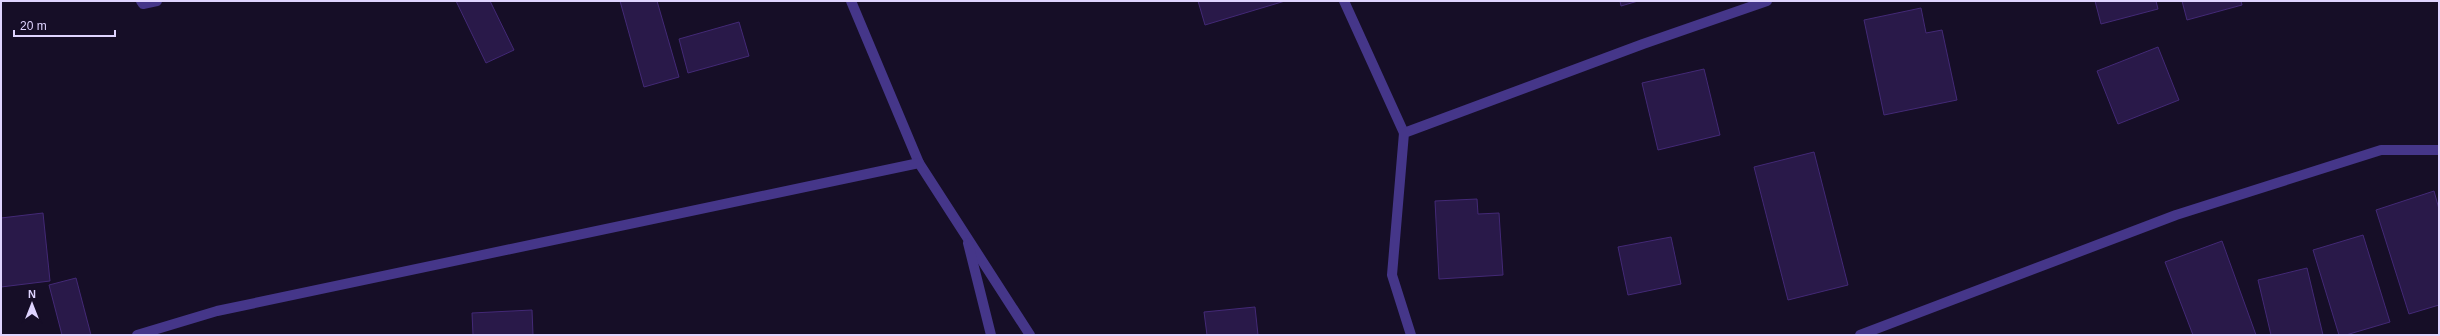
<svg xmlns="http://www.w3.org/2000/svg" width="2440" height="336" font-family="Arial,sans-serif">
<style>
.building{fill:#291949;stroke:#432976}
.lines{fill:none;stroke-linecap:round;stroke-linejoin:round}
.minor{stroke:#453689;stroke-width:10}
</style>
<rect width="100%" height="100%" fill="#160e27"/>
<!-- building -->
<g class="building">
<path d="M 456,1 L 490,1 L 514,50 L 486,63 Z"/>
<path d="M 620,1 L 657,1 L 679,77 L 644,87 Z"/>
<path d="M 1198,1 L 1285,1 L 1205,25 Z"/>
<path d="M 1620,1 L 1638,1 L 1621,6 Z"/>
<path d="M 2095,1 L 2156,1 L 2158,9 L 2101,24 Z"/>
<path d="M 2182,1 L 2241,1 L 2242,5 L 2187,20 Z"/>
<path d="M 1921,8 L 1926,33 L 1942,30 L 1957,100 L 1884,115 L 1864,20 Z"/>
<path d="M 739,22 L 749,56 L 688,73 L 679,39 Z"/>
<path d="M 2158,47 L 2179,100 L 2118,124 L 2097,71 Z"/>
<path d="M 1704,69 L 1720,135 L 1658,150 L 1642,83 Z"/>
<path d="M 1814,152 L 1848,285 L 1788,300 L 1754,167 Z"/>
<path d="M 2434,191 L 2439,209 L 2439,305 L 2409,314 L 2376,210 Z"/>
<path d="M 1477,199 L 1478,214 L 1499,213 L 1503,275 L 1439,279 L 1435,201 Z"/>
<path d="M 43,213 L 50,281 L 1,287 L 1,218 Z"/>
<path d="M 2363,235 L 2390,322 L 2346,335 L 2339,335 L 2313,250 Z"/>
<path d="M 1671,237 L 1681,284 L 1628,295 L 1618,247 Z"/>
<path d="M 2222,241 L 2256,335 L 2193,335 L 2165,262 Z"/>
<path d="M 2307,268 L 2323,335 L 2271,335 L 2258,280 Z"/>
<path d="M 76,278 L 91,335 L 62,335 L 49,285 Z"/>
<path d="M 1255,307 L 1258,335 L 1207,335 L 1204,312 Z"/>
<path d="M 532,310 L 533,335 L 473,335 L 472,313 Z"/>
</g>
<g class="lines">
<!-- minor -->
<g class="minor">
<path d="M 141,1 L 143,4 L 157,1"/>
<path d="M 851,1 L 919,163 L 1030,335"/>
<path d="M 1344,1 L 1404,133"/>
<path d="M 968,243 L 991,335"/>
<path d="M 137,335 L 217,311 L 919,163"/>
<path d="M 1411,335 L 1392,275 L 1404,133 L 1643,44 L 1767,1"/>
<path d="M 1860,335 L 2176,215 L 2381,150 L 2439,150"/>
</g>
</g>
<!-- border -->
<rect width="2440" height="336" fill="none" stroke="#dfd4ff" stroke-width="4"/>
<!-- north arrow -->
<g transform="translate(32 304)" stroke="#160e27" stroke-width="3" paint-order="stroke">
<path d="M0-3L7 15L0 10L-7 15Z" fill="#dfd4ff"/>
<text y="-6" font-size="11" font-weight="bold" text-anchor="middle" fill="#dfd4ff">N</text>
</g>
<!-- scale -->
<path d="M14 30v6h101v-6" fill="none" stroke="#dfd4ff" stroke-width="2"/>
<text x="20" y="30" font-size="12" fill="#dfd4ff" stroke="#160e27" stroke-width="3" paint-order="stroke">20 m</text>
</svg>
